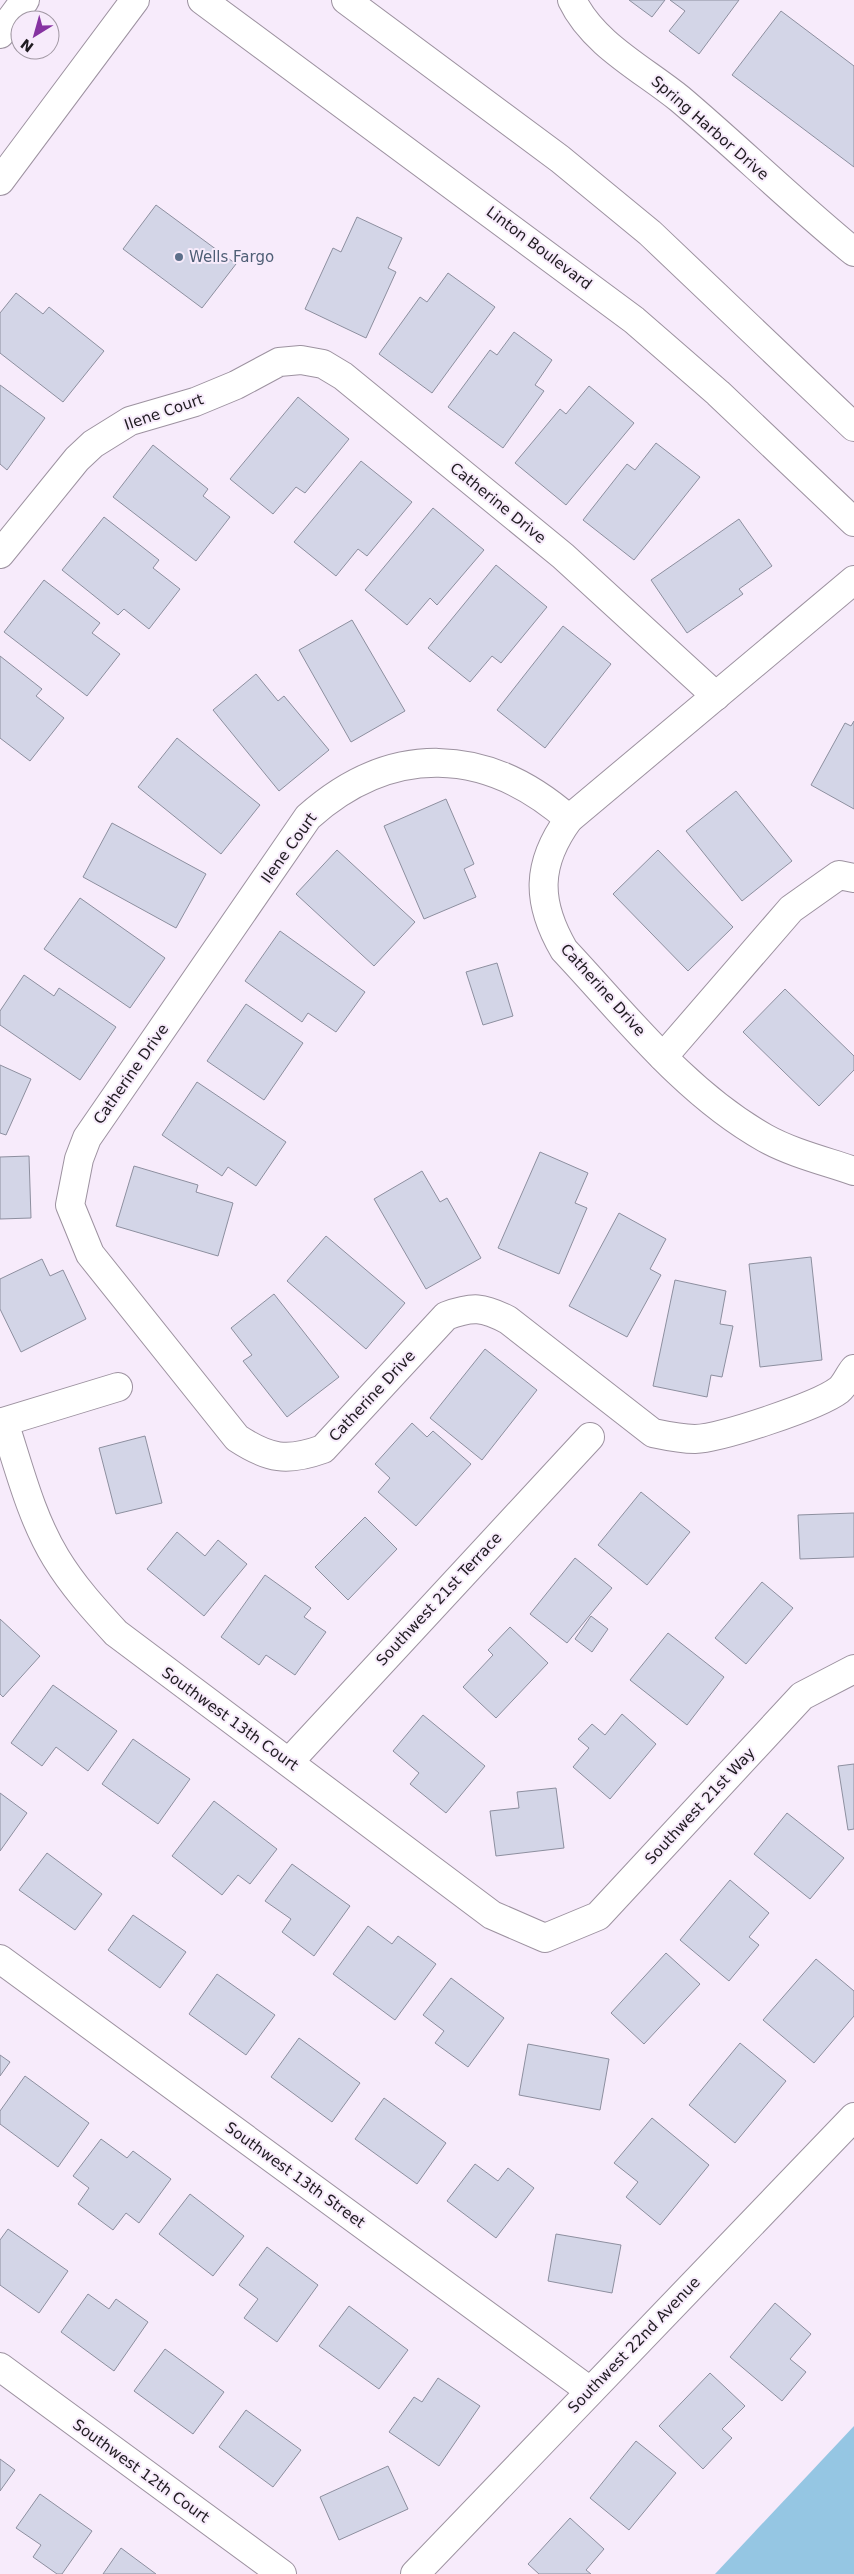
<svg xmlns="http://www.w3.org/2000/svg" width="854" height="2574" font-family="'DejaVu Sans',sans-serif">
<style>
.water{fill:#95c6e3}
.building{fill:#d3d5e7;stroke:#8d8f9f}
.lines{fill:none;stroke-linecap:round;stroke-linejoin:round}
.minor-casing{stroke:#9d92a0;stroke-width:30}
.secondary-casing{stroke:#9d92a0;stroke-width:30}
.minor{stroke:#fff;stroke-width:28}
.secondary{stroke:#fff;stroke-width:28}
.service-dot{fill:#5c6f8a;stroke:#f7ebfb;stroke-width:2}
.labels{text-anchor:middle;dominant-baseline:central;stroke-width:4;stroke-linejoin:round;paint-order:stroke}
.street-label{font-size:15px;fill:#1f1b20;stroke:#f7ebfb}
.service-label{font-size:15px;fill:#4e5e75;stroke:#f7ebfb;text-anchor:start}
</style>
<rect width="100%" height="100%" fill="#f7ebfb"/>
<!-- water -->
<path class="water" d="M 854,2426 L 854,2574 L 715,2574 Z"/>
<!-- building -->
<g class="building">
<path d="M 629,0 L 665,0 L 652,17 Z"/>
<path d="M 670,0 L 739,0 L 699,54 L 669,31 L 685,11 Z"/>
<path d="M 781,11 L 854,66 L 854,167 L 732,75 Z"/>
<path d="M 156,205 L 236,264 L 202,308 L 123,249 Z"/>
<path d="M 357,217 L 402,238 L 388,268 L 396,272 L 366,338 L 305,309 L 333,248 L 341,252 Z"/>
<path d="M 448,273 L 495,307 L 432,393 L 379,354 L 420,297 L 427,302 Z"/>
<path d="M 16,293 L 43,314 L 49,307 L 104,351 L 63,402 L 0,353 L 0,313 Z"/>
<path d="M 514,332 L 552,360 L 535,385 L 544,391 L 503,448 L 448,407 L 490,350 L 497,355 Z"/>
<path d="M 0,385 L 45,418 L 7,470 L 0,464 Z"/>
<path d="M 589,386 L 634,423 L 566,505 L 515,463 L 560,409 L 566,414 Z"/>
<path d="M 298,397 L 349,439 L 305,493 L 296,487 L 273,514 L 230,479 Z"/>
<path d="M 656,443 L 700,477 L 634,560 L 583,520 L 627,464 L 635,470 Z"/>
<path d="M 153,445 L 208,489 L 203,496 L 230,517 L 196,561 L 113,497 Z"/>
<path d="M 361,461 L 412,502 L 367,556 L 358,549 L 336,576 L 294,542 Z"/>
<path d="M 433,508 L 484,550 L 437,605 L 430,598 L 407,625 L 365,590 Z"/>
<path d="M 104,517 L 159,560 L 153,568 L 180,589 L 149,629 L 124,609 L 118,615 L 62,570 Z"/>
<path d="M 739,519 L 772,566 L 739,589 L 743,594 L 687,633 L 651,580 Z"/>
<path d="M 496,565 L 547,607 L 501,663 L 492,656 L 470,682 L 428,648 Z"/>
<path d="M 44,580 L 100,623 L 92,633 L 120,654 L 87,696 L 4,632 Z"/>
<path d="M 352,620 L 405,711 L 351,742 L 299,650 Z"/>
<path d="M 563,626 L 611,664 L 545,748 L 497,710 Z"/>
<path d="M 0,656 L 42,689 L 36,696 L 64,718 L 30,761 L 0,738 Z"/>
<path d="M 256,674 L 278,701 L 284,696 L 329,750 L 279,791 L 213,710 Z"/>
<path d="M 854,721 L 854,809 L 811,785 L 845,723 L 851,726 Z"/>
<path d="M 177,738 L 260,805 L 221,854 L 138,787 Z"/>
<path d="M 736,791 L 792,861 L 742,901 L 686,831 Z"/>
<path d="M 446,799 L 474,864 L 464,869 L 476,897 L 424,919 L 384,826 Z"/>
<path d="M 112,823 L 206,874 L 176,928 L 83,877 Z"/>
<path d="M 337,850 L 415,922 L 374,966 L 296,894 Z"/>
<path d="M 658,850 L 733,927 L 688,971 L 613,894 Z"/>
<path d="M 80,898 L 165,958 L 130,1008 L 44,949 Z"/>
<path d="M 280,931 L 365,992 L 336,1032 L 308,1013 L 302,1022 L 245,981 Z"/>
<path d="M 497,963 L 513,1016 L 483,1025 L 466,972 Z"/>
<path d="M 24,975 L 54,996 L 59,988 L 116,1027 L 80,1080 L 0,1025 L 0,1011 Z"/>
<path d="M 785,989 L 854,1056 L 854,1070 L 819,1106 L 743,1032 Z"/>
<path d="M 246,1004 L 303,1043 L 264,1100 L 207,1061 Z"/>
<path d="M 0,1065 L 31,1079 L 6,1135 L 0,1133 Z"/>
<path d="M 197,1082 L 286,1142 L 256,1186 L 228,1167 L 222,1176 L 162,1135 Z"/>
<path d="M 540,1152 L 588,1173 L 575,1203 L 587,1208 L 559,1274 L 498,1248 Z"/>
<path d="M 29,1156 L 31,1218 L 0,1219 L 0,1157 Z"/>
<path d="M 134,1166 L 198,1185 L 196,1192 L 233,1203 L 218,1256 L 116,1226 Z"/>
<path d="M 422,1171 L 440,1202 L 447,1198 L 481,1258 L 426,1289 L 374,1199 Z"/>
<path d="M 619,1213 L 666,1239 L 650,1269 L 661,1275 L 627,1337 L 569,1306 Z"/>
<path d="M 326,1236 L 405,1303 L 366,1349 L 287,1281 Z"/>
<path d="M 811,1257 L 822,1360 L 760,1367 L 749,1264 Z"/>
<path d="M 42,1259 L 50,1276 L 63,1270 L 86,1319 L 21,1352 L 0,1309 L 0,1279 Z"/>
<path d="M 675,1280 L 726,1291 L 720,1324 L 733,1326 L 722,1377 L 711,1375 L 707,1397 L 653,1386 Z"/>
<path d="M 274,1294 L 339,1377 L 287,1417 L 243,1361 L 252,1355 L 231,1328 Z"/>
<path d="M 485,1349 L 537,1390 L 482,1460 L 430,1418 Z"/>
<path d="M 412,1423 L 427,1437 L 433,1431 L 471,1464 L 416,1526 L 378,1492 L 390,1478 L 375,1464 Z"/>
<path d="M 145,1436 L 162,1503 L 116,1514 L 99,1448 Z"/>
<path d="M 641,1492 L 690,1532 L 647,1585 L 598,1545 Z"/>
<path d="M 854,1513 L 854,1557 L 800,1559 L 798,1515 Z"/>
<path d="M 365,1517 L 397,1549 L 348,1600 L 315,1567 Z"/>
<path d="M 177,1532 L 205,1556 L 218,1540 L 247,1564 L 204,1616 L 147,1569 Z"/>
<path d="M 575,1558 L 612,1588 L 567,1643 L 530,1614 Z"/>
<path d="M 265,1575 L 311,1608 L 304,1617 L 326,1632 L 295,1675 L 266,1655 L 259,1665 L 221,1637 Z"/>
<path d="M 762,1582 L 793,1608 L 746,1664 L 715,1638 Z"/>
<path d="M 591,1616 L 608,1629 L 592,1652 L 575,1639 Z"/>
<path d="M 0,1619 L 40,1656 L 3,1697 L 0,1694 Z"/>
<path d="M 510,1627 L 548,1663 L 496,1718 L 463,1687 L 493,1655 L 488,1650 Z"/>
<path d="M 668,1633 L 724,1677 L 687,1725 L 630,1680 Z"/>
<path d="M 53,1685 L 117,1731 L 88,1771 L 56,1747 L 42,1766 L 11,1743 Z"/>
<path d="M 622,1714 L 656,1744 L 610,1799 L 573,1767 L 589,1748 L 578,1739 L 592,1724 L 605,1735 Z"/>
<path d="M 423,1715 L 485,1766 L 446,1813 L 410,1784 L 419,1773 L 393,1751 Z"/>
<path d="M 133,1739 L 190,1779 L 158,1824 L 102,1784 Z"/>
<path d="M 854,1764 L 854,1829 L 848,1830 L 838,1766 Z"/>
<path d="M 556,1788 L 564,1848 L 496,1856 L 490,1811 L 519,1808 L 517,1792 Z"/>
<path d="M 0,1793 L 27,1813 L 0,1851 Z"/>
<path d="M 214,1801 L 277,1849 L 250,1884 L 238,1875 L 222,1895 L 172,1856 Z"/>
<path d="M 787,1813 L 844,1858 L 810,1899 L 754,1854 Z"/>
<path d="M 47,1853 L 102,1894 L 75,1930 L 19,1890 Z"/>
<path d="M 292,1864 L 350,1906 L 314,1956 L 282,1932 L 291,1919 L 265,1901 Z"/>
<path d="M 730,1880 L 769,1913 L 749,1937 L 759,1945 L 729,1981 L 680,1940 Z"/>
<path d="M 133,1915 L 186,1952 L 160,1988 L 108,1950 Z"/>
<path d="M 368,1926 L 392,1944 L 398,1936 L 436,1964 L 395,2020 L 333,1974 Z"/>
<path d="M 666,1953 L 700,1984 L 644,2044 L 611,2013 Z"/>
<path d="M 816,1959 L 854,1991 L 854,2016 L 814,2063 L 763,2020 Z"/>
<path d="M 217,1974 L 275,2015 L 246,2055 L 189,2014 Z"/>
<path d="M 451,1978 L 504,2018 L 468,2067 L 435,2043 L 444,2031 L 423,2015 Z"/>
<path d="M 299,2038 L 360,2083 L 332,2122 L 271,2077 Z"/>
<path d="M 740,2043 L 786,2081 L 735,2143 L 689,2105 Z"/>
<path d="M 528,2044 L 609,2059 L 600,2110 L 519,2095 Z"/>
<path d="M 0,2055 L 10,2062 L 0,2076 Z"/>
<path d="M 25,2076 L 89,2123 L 58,2167 L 0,2124 L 0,2111 Z"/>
<path d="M 384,2098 L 446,2143 L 417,2184 L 355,2139 Z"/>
<path d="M 652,2118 L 709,2165 L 660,2225 L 626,2197 L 638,2182 L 614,2163 Z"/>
<path d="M 101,2139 L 127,2158 L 133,2151 L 171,2179 L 139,2223 L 126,2213 L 113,2230 L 78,2204 L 89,2188 L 73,2176 Z"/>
<path d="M 475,2164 L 498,2181 L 508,2168 L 534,2188 L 496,2238 L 447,2201 Z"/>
<path d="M 190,2194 L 244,2236 L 213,2276 L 159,2234 Z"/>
<path d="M 8,2229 L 68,2271 L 39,2313 L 0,2285 L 0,2240 Z"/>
<path d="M 556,2234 L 621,2245 L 612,2293 L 548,2281 Z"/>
<path d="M 267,2247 L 318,2285 L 277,2342 L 244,2318 L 258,2299 L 239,2285 Z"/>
<path d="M 88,2294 L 109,2309 L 116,2299 L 148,2322 L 114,2371 L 61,2332 Z"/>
<path d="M 775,2303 L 811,2334 L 790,2359 L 806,2372 L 782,2401 L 730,2357 Z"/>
<path d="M 349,2306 L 408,2350 L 379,2389 L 319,2346 Z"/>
<path d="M 165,2349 L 224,2392 L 193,2434 L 134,2391 Z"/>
<path d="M 710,2373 L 745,2406 L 722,2429 L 732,2438 L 703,2469 L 659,2426 Z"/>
<path d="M 438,2378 L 480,2406 L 439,2466 L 389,2432 L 414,2397 L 422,2402 Z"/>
<path d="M 246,2410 L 301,2450 L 273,2487 L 219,2447 Z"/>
<path d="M 636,2441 L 676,2473 L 629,2530 L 590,2498 Z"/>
<path d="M 0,2459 L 15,2470 L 0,2491 Z"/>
<path d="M 388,2466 L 408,2509 L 339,2540 L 320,2497 Z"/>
<path d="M 40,2494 L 92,2531 L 62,2574 L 57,2574 L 33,2557 L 41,2545 L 16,2528 Z"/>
<path d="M 570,2518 L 604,2549 L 586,2570 L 591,2574 L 539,2574 L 528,2564 Z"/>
<path d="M 121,2548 L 156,2574 L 103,2574 Z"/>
</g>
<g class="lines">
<defs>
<g id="minor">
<path d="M 572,0 C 593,44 643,69 680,99 C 739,149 794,203 854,252"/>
<path d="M 0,554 L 77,459 L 93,444 L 130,421 L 195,402 L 236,385 L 279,362 L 301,360 L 323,364 L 343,376 L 563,556 L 716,696"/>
<path d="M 854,580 L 569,819 C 536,864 536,902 564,950 C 626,1016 685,1093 765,1138 C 792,1153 825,1161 854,1171"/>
<path d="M 569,819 C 486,746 391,743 308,817 L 87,1138 L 79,1159 L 70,1205 L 90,1254 L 237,1438 C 269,1459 287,1462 323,1449 L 446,1316 C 473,1306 483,1307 508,1320 L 653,1433 C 667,1436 680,1439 695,1439 C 721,1438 818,1406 839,1390 C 845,1385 849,1375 854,1369"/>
<path d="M 663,1057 L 791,909 L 839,875 L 854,878"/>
<path d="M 4,1422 C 19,1468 31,1517 56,1558 C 73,1586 94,1609 116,1633 L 492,1915 L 545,1938 L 598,1916 L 802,1696 L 854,1669"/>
<path d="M 0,1423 L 118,1387"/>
<path d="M 289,1762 L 590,1437"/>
<path d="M 0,1959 L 590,2391"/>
<path d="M 0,2367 L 282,2574"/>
<path d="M 415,2574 L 854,2117"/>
</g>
<g id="secondary">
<path d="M 202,0 L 634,320 L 718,393 L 854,522"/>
<path d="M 346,0 L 560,159 L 650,233 L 854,427"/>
<path d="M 0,34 L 25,0"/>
<path d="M 0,181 L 135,0"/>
</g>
</defs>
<!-- minor casing -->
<use href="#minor" class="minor-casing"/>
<!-- secondary casing -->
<use href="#secondary" class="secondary-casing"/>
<!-- minor -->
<use href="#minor" class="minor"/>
<!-- secondary -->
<use href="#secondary" class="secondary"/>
</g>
<!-- markers -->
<circle class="service-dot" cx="179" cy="257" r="5"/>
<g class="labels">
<!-- street labels -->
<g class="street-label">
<text transform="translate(710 128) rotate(41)">Spring Harbor Drive</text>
<text transform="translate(539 248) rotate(37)">Linton Boulevard</text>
<text transform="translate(164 412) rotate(-19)">Ilene Court</text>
<text transform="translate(498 503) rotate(39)">Catherine Drive</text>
<text transform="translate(289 848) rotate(-54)">Ilene Court</text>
<text transform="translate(603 990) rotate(48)">Catherine Drive</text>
<text transform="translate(131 1074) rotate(-55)">Catherine Drive</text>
<text transform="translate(372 1396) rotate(-47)">Catherine Drive</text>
<text transform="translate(439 1599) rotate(-47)">Southwest 21st Terrace</text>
<text transform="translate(230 1719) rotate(36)">Southwest 13th Court</text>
<text transform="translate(700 1806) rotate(-47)">Southwest 21st Way</text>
<text transform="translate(295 2175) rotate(36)">Southwest 13th Street</text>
<text transform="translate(634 2345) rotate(-46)">Southwest 22nd Avenue</text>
<text transform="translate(141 2471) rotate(36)">Southwest 12th Court</text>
</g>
<!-- service labels -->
<g class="service-label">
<text x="189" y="257">Wells Fargo</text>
</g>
</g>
<!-- north arrow -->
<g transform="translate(35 35) rotate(217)"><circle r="24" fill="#f7ebfb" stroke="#a198a3"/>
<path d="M0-4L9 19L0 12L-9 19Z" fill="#8632a1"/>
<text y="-8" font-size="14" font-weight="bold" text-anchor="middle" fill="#1f1b20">N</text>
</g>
</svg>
